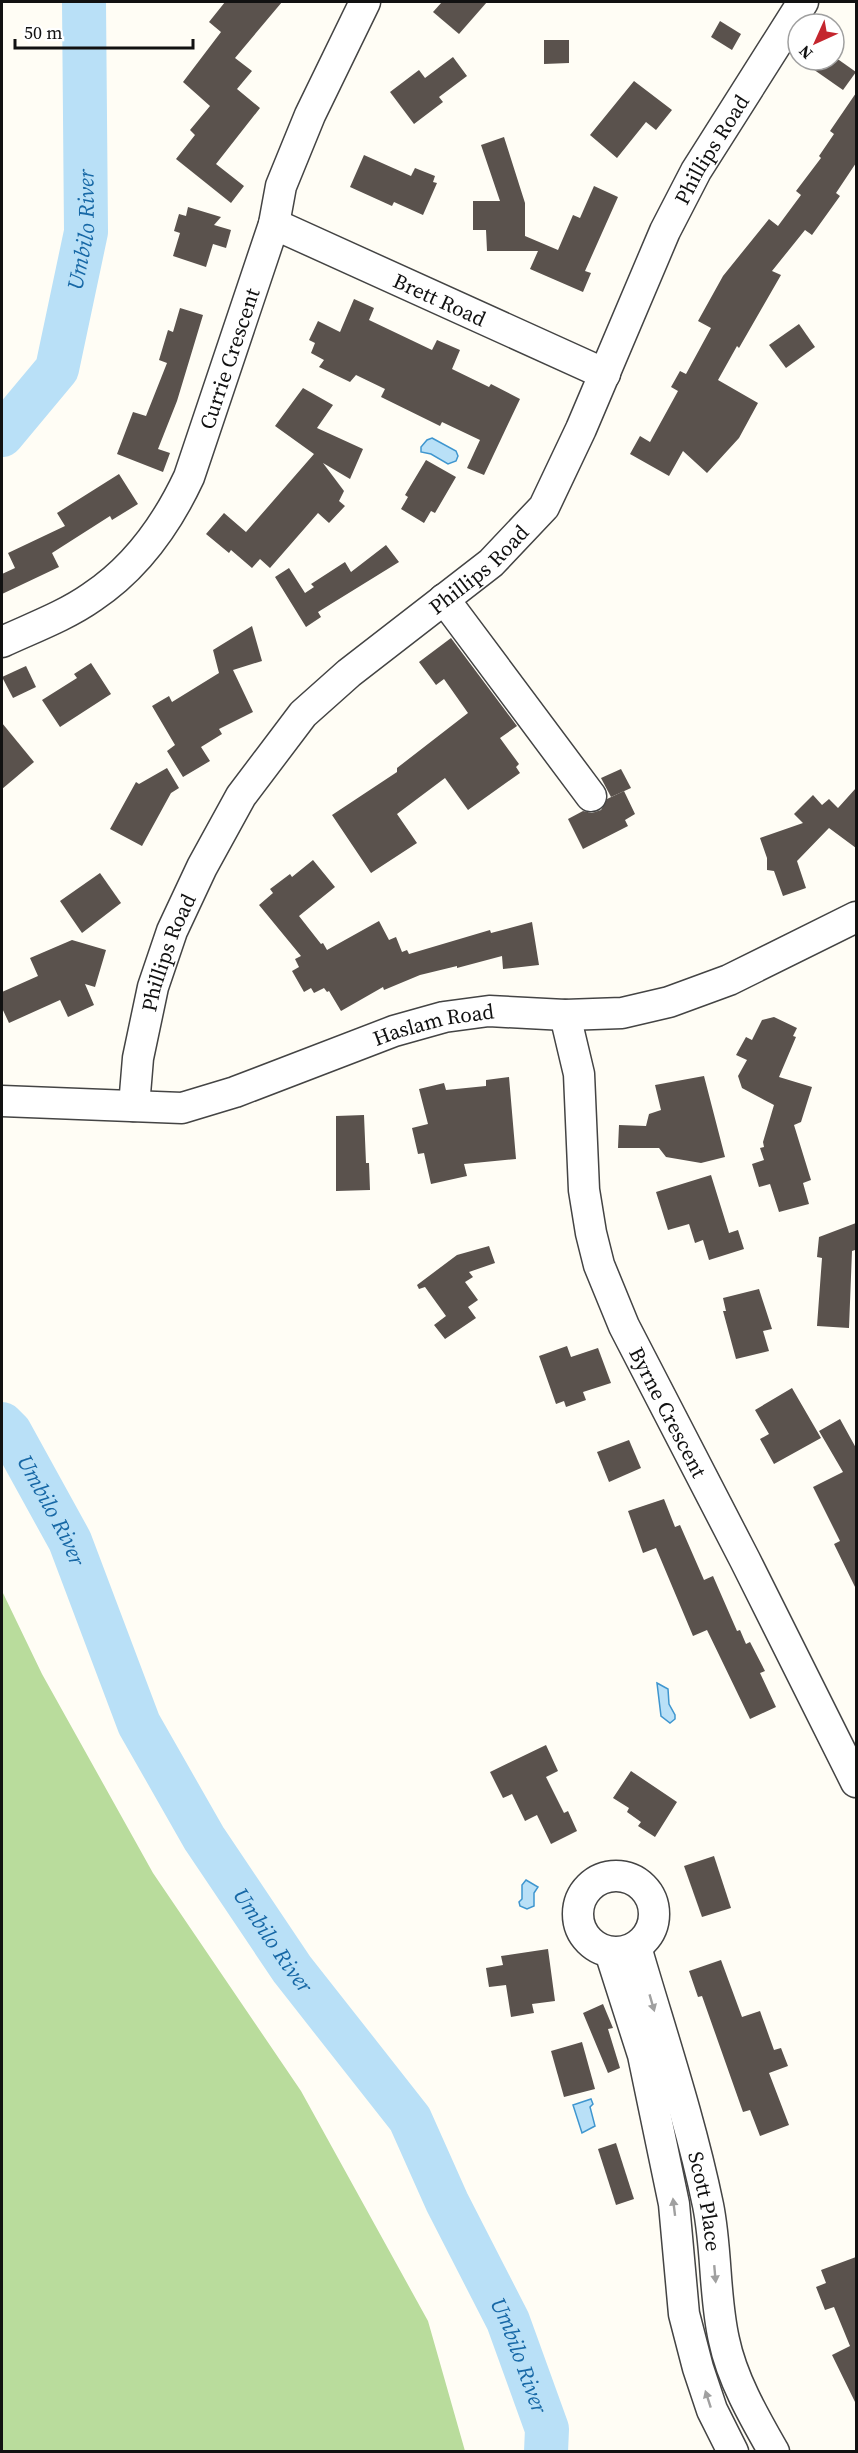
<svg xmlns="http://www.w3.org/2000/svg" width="858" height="2453" font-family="'Source Serif 4',serif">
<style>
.forest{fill:#b9dc9c}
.water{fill:#b9e0f7;stroke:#3f96cf;stroke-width:1.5}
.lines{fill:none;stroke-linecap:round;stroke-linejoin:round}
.river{stroke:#b9e0f7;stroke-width:44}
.building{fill:#5a524d}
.minor-casing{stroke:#444;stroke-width:33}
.minor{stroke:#fff;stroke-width:30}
.oneway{fill:#a0a0a0}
.labels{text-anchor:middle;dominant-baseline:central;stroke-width:6;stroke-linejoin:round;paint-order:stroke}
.street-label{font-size:21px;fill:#111;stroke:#fff}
.water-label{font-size:22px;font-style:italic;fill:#1768a6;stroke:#fff}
</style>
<rect width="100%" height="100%" fill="#fffdf5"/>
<!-- forest -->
<path class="forest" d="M 2,1591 L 42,1674 L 153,1873 L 301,2091 L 428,2321 L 465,2451 L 2,2451 Z"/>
<!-- water -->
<g class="water">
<path d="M 432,438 L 456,451 L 458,456 L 456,461 L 448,464 L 431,454 L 421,452 L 421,447 L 427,440 Z"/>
<path d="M 657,1683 L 668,1689 L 669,1704 L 675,1715 L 675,1719 L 670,1723 L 661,1716 Z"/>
<path d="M 526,1880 L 538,1887 L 534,1893 L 534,1906 L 527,1909 L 520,1906 L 519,1902 L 522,1899 L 522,1885 Z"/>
<path d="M 591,2099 L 593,2104 L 590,2107 L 595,2126 L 582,2133 L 573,2105 Z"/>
</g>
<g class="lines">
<!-- river -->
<g class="river">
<path id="s1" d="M 2,435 L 57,369 L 86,232 L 84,2"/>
<path id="s2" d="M 2,1424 L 10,1432 L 70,1541 L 139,1724 L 204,1838 L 292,1969 L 410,2119 L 447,2202 L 508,2321 L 547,2429 L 546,2452"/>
</g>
</g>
<!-- building -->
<g class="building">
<path d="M 225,2 L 282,2 L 235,58 L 252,71 L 237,89 L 260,108 L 216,164 L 244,186 L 231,203 L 176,159 L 195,135 L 190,130 L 210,106 L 183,82 L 221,32 L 209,22 Z"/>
<path d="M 442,2 L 487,2 L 459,34 L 433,12 Z"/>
<path d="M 720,21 L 741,34 L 732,50 L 711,37 Z"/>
<path d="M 544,40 L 569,40 L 569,63 L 544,64 Z"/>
<path d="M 453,57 L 467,76 L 439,97 L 443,102 L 414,124 L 390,92 L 419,70 L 425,78 Z"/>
<path d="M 800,60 L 839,60 L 856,72 L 843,90 Z"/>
<path d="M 634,81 L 672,110 L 656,130 L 646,122 L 617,158 L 590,135 Z"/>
<path d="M 856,93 L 856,163 L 836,193 L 840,196 L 812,235 L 805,230 L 772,271 L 781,275 L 739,348 L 737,346 L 718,380 L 758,403 L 739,438 L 707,473 L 683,451 L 669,476 L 630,454 L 640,436 L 650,442 L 678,391 L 671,387 L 680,371 L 686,374 L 711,328 L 698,321 L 723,276 L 769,219 L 778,226 L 801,195 L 796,191 L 821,158 L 819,156 L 834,134 L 830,131 Z"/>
<path d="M 504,137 L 525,203 L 525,236 L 558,250 L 573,215 L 580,218 L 594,186 L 618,197 L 585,271 L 591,273 L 583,292 L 530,269 L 538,251 L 487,251 L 486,230 L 473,230 L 473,201 L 500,201 L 481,145 Z"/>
<path d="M 364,155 L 411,176 L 415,168 L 435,176 L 433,182 L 437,183 L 423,215 L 394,202 L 392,206 L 350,187 Z"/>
<path d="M 188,207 L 221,217 L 214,225 L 231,230 L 226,248 L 213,244 L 206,267 L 173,256 L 180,233 L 174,231 L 179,214 L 186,216 Z"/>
<path d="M 354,299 L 374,308 L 369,320 L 432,350 L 437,340 L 460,350 L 452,369 L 489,387 L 491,384 L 520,399 L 484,475 L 467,468 L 480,440 L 442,422 L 440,426 L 381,397 L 385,389 L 356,375 L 350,382 L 319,367 L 324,360 L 311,353 L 315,343 L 309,340 L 318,321 L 340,332 Z"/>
<path d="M 180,308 L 203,315 L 177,401 L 158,449 L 170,453 L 163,472 L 117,454 L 133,412 L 146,416 L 167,363 L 159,360 L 168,330 L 173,332 Z"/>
<path d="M 799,324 L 815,347 L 786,368 L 769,345 Z"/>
<path d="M 303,388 L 333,405 L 317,428 L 363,449 L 350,479 L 323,463 L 344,491 L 339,501 L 345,506 L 329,523 L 318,513 L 270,568 L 260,559 L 252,568 L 231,550 L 229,553 L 206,534 L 224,513 L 246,532 L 314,454 L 275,426 Z"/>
<path d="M 426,460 L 456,477 L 435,513 L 431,511 L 424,523 L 401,509 L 408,497 L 405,495 Z"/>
<path d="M 119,474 L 138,504 L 112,520 L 110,516 L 52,553 L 59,567 L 2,594 L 2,574 L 15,568 L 8,553 L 65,526 L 57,513 Z"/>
<path d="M 386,545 L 399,562 L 318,612 L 321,617 L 306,627 L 275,577 L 289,568 L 305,593 L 314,587 L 311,584 L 345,562 L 351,572 Z"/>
<path d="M 252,626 L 262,661 L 233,670 L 253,712 L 219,729 L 222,734 L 201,747 L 210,761 L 183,777 L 167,751 L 175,745 L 152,706 L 169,696 L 172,702 L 219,673 L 213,650 Z"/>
<path d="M 451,638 L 517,726 L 500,738 L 519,764 L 516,767 L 520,773 L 468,810 L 445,778 L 397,814 L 417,843 L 371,873 L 332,815 L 397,772 L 397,768 L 468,713 L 444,679 L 436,685 L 419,662 Z"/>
<path d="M 91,663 L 111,694 L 60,727 L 42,700 L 77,678 L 74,674 Z"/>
<path d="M 26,666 L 36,687 L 13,698 L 2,677 Z"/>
<path d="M 2,723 L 34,762 L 2,789 Z"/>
<path d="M 167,768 L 179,788 L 171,793 L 142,846 L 110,829 L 136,782 L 139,784 Z"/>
<path d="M 621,769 L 631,788 L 611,797 L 601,778 Z"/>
<path d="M 856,788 L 856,848 L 829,828 L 797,861 L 806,888 L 783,896 L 774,871 L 767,870 L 767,858 L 760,838 L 803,823 L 794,814 L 813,795 L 822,805 L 829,799 L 838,808 Z"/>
<path d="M 624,791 L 635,814 L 625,820 L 628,826 L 583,849 L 568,819 L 583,811 L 592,813 L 601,810 L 607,799 Z"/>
<path d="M 313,860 L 335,887 L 299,916 L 321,944 L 323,943 L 327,950 L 379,921 L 389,940 L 396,937 L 402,952 L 407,950 L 409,954 L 490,930 L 491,933 L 532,922 L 539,965 L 503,969 L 502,956 L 457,968 L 457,966 L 420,975 L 384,990 L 383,987 L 341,1011 L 329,991 L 327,992 L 324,988 L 314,993 L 311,988 L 304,992 L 292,971 L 299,967 L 295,959 L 301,956 L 259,905 L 273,893 L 270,889 L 290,874 L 292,877 Z"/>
<path d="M 100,873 L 121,903 L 82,933 L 60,901 Z"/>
<path d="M 72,940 L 106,950 L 95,987 L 85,984 L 94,1005 L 68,1017 L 60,1000 L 9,1023 L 2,1008 L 2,992 L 38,976 L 30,958 Z"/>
<path d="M 774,1017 L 797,1028 L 793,1036 L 796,1037 L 779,1077 L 812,1087 L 801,1122 L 794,1125 L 811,1180 L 803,1183 L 809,1204 L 779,1212 L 770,1184 L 759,1187 L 752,1164 L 764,1160 L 760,1148 L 764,1147 L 763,1142 L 774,1105 L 742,1088 L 738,1076 L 747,1060 L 736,1055 L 746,1037 L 752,1040 L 762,1020 Z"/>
<path d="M 704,1076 L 725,1157 L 701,1163 L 666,1157 L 659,1148 L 618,1148 L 619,1125 L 646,1126 L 649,1114 L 661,1110 L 655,1085 Z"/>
<path d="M 509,1077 L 516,1159 L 464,1164 L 467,1176 L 431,1184 L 424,1153 L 418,1154 L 412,1128 L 428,1124 L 419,1089 L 444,1083 L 446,1090 L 486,1086 L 486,1080 Z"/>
<path d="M 364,1115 L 366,1163 L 369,1163 L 370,1190 L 336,1191 L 336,1116 Z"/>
<path d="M 711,1175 L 729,1233 L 738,1230 L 744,1249 L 709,1260 L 703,1240 L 695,1243 L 689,1224 L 668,1230 L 656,1192 Z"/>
<path d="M 856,1223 L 855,1250 L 852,1251 L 849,1328 L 817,1326 L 822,1258 L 817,1257 L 819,1237 Z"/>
<path d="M 489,1246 L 495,1263 L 469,1272 L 473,1277 L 465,1282 L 478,1300 L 468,1307 L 476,1318 L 445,1339 L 434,1325 L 446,1316 L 425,1287 L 419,1289 L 417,1285 L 457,1255 Z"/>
<path d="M 759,1289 L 772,1329 L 763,1331 L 769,1351 L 736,1359 L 723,1311 L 726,1311 L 723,1298 Z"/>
<path d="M 567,1346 L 571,1357 L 598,1348 L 611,1383 L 583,1392 L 586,1400 L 566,1407 L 564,1401 L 556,1404 L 539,1356 Z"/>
<path d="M 792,1388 L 821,1438 L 774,1464 L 760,1439 L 769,1434 L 755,1410 Z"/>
<path d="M 840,1419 L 856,1448 L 856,1589 L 834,1544 L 840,1541 L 813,1487 L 843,1472 L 819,1431 Z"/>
<path d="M 629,1440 L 641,1468 L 609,1482 L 597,1452 Z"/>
<path d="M 664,1499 L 675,1527 L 680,1525 L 704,1580 L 713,1576 L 737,1631 L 740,1630 L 746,1644 L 750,1642 L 765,1671 L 760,1673 L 776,1707 L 750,1719 L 707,1630 L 693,1636 L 656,1548 L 643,1553 L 628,1511 Z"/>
<path d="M 546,1745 L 558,1771 L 546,1777 L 564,1813 L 568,1811 L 577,1831 L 551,1844 L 537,1815 L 525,1821 L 512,1794 L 503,1798 L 490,1772 Z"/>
<path d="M 631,1771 L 677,1802 L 655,1837 L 638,1826 L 641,1822 L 627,1812 L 629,1808 L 613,1798 Z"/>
<path d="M 714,1856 L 731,1908 L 702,1917 L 684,1866 Z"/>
<path d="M 548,1949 L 555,2001 L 532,2004 L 534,2013 L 511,2017 L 506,1985 L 489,1987 L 486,1968 L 503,1965 L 501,1956 Z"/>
<path d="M 721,1960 L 742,2017 L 760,2011 L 774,2050 L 781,2048 L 788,2066 L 769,2073 L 789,2125 L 760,2136 L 750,2110 L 743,2112 L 702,1996 L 698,1997 L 689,1971 Z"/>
<path d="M 603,2004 L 613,2028 L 608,2029 L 620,2068 L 608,2073 L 583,2013 Z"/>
<path d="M 582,2042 L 595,2089 L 564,2097 L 551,2051 Z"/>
<path d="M 616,2143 L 634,2199 L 616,2205 L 598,2149 Z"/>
<path d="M 856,2257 L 856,2404 L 832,2355 L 850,2346 L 834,2307 L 825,2310 L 816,2287 L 826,2283 L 821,2270 Z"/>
</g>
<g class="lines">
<defs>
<g id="minor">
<path id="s3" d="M 274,224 L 605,374"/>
<path d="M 444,599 L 591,796"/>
<path id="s4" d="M 2,642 C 32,628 65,616 92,597 C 137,567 167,524 189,477 L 274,224 L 281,186 L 310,115 L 365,2"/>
<path id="s5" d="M 565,1015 L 579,1074 L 584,1190 L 591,1233 L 599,1265 L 624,1326 L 745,1560 L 856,1782"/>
<path id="s6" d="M 2,1101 L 182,1108 L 235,1092 L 394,1031 L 444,1017 L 489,1011 L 565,1015 L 622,1013 L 669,1002 L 729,980 L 856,917"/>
<path id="s7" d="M 134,1106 L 138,1058 L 153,987 L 172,931 L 202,867 L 241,796 L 303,714 L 349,673 L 491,563 L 544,507 L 581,429 L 665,231 L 696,171 L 803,2"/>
<circle cx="616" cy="1914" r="38"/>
<path id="s8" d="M 636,1947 C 661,2033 690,2118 708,2205 C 717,2249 714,2296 724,2340 C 732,2379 754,2417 774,2452"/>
<path d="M 610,1952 L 643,2055 L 674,2204 L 684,2314 L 698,2368 L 712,2410 L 733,2452"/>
</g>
</defs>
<!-- minor casing -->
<use href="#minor" class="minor-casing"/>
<!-- minor -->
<use href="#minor" class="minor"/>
</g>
<!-- one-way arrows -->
<defs><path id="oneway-solid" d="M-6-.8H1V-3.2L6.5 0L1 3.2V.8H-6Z" transform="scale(1.5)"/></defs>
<g class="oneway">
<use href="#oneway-solid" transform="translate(652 2003) rotate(74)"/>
<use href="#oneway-solid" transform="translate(674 2207) rotate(-97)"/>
<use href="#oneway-solid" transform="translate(715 2274) rotate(85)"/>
<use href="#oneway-solid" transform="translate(708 2399) rotate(-108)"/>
</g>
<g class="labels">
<!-- street labels -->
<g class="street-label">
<text stroke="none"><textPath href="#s7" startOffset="1148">Phillips Road</textPath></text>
<text stroke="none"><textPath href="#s3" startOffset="182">Brett Road</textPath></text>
<text stroke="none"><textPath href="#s4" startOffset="382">Currie Crescent</textPath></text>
<text stroke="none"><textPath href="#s7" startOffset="662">Phillips Road</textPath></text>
<text stroke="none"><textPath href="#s7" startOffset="158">Phillips Road</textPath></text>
<text stroke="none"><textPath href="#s6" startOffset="446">Haslam Road</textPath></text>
<text stroke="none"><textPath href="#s5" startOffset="416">Byrne Crescent</textPath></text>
<text stroke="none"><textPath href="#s8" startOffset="264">Scott Place</textPath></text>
</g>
<!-- water labels -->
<g class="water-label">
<text stroke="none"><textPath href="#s1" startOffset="228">Umbilo River</textPath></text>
<text stroke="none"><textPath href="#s2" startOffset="100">Umbilo River</textPath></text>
<text stroke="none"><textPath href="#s2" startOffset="586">Umbilo River</textPath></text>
<text stroke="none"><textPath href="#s2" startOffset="1072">Umbilo River</textPath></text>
</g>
</g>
<!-- border -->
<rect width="858" height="2453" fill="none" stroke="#111111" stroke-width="6"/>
<!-- north arrow -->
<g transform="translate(816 42) rotate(225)"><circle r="28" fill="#ffffff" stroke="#a0a0a0" stroke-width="1.5"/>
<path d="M0-4.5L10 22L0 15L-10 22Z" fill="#c4262e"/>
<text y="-9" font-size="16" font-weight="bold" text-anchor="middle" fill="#111111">N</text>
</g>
<!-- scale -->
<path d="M15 39v9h178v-9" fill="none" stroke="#111111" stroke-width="3"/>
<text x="24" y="39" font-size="18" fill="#111111" stroke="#ffffff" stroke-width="4.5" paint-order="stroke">50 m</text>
</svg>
